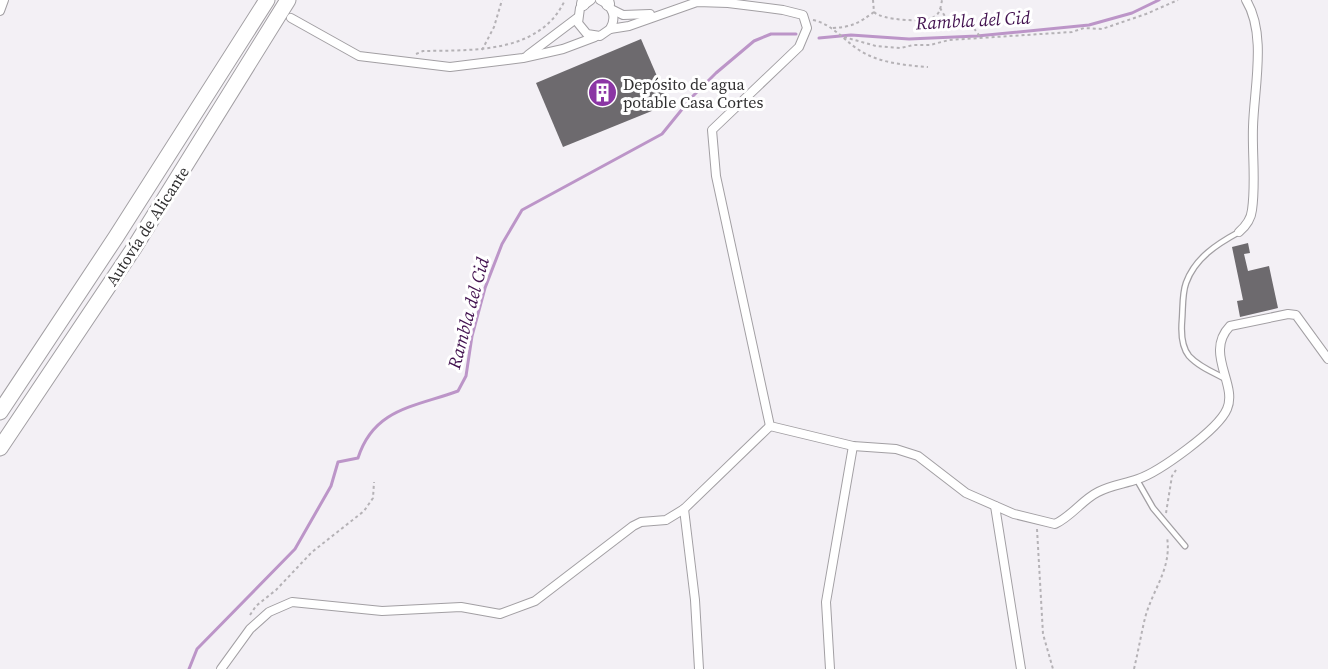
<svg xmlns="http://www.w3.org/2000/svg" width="1328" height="669" font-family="'Source Serif 4',serif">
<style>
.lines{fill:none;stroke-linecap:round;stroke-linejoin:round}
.stream{stroke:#bc95c8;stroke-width:3}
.building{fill:#6d6a6e}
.lane-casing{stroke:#a29fa3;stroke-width:7}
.street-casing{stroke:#a29fa3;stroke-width:10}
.secondary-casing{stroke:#a29fa3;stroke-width:14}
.highway-casing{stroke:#a29fa3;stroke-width:17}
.path{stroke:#b5b2b6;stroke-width:2;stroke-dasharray:3 3;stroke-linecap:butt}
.lane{stroke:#fff;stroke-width:4.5}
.street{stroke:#fff;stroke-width:8}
.secondary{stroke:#fff;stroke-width:12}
.highway{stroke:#fff;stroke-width:15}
.labels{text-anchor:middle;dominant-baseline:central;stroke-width:6;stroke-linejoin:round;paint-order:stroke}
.poi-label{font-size:16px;fill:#302f30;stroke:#fff;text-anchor:start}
.street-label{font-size:16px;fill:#302f30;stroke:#fff}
.water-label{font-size:18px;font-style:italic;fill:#42114f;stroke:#fff}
</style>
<rect width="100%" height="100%" fill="#f3f0f5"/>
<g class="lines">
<!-- stream -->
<g class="stream">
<path d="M 819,38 L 851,35 L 909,39 L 977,36 L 1089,25 L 1132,13 L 1159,0"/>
<path d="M 189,669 L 197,649 L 295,549 L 331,486 L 338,462 L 358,458 C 374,408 415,407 458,391 L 466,376 L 472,336 L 485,288 L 502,244 L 522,210 L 662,134 L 692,97 L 716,73 L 754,41 L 771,34 L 796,34"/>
</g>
</g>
<!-- building -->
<g class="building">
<path d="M 641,39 L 669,104 L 563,147 L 536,83 Z"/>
<path d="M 1248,243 L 1250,253 L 1244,254 L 1248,271 L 1269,266 L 1278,308 L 1240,317 L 1237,301 L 1243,300 L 1232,247 Z"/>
</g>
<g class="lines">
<defs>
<g id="lane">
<path d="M 1224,378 C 1212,372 1198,366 1189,356 C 1181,346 1181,332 1182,320 C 1183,308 1182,294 1186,283 C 1195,258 1217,244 1239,232"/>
<path d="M 1137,480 L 1153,508 L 1185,546"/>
</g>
<g id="street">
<path d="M 591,0 L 580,8 L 578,23 L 587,34 L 600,36 L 610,29 L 629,26 L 697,2 L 728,3 L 783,10 L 803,15 L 807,28 L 799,47 L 712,130 L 716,176 L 770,426 L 853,446 L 896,449 L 918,456 L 966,493 L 1014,514 L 1055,524 C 1072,516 1082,500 1098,492 C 1111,485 1124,484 1138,479 C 1159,472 1218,430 1227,409 C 1238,384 1204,353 1230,326 L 1288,314 L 1296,315 L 1328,359"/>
<path d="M 600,0 C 613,6 617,17 610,29"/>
<path d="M 613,10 L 623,15 L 650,14"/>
<path d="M 0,11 L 4,0"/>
<path d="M 291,18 L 359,56 L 450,67 L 523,58 L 563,49 L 595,37"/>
<path d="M 528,55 L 577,18"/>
<path d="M 1239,232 C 1246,226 1251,220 1252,210 C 1256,182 1252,154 1253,127 C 1254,88 1267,34 1246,0"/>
<path d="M 995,506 L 1021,669"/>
<path d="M 684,509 L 695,600 L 699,669"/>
<path d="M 221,669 L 250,629 L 269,612 L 292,602 L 382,611 L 461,607 L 500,614 L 535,601 L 633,526 L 641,522 L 666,520 L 684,509 L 770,426"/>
<path d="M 830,669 L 826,602 L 853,446"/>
</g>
<g id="secondary">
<path d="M 607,0 L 608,4"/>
<path d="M 583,4 L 584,0"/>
</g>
<g id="highway">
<path d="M 0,412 L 116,237 L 267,0"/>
<path d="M 0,448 L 134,248 L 288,0"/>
</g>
</defs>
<!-- lane casing -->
<use href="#lane" class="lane-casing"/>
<!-- street casing -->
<use href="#street" class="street-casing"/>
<!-- secondary casing -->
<use href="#secondary" class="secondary-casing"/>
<!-- highway casing -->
<use href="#highway" class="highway-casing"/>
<!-- path -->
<g class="path">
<path d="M 940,8 L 946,18 L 973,27 L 981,38"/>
<path d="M 874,12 C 881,20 924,23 934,17 C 940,14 941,6 942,0"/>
<path d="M 813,20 C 831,24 841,37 856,48 C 877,63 903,65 928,67"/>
<path d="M 833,28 C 852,27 859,23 874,12 L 873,0"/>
<path d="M 844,37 L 876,46 L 901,48 L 913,45 L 930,45 L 949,40 L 1072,32 L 1084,28 L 1102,29 L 1146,14 L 1178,0"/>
<path d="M 482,50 L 494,27 L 502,0"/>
<path d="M 416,54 L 423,51 C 473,50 540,54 565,0"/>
<path d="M 1166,513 L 1172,476 L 1176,470"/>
<path d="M 1037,529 L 1043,634 L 1053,669"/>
<path d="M 250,615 L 256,606 L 276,590 L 312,552 L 364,511 L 373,498 L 374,482"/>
<path d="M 1134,669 C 1138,652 1141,635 1145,618 C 1153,588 1172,569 1167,537"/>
</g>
<!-- lane -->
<use href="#lane" class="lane"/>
<!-- street -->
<use href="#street" class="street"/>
<!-- secondary -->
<use href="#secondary" class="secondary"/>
<!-- highway -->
<use href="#highway" class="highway"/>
</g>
<!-- icons -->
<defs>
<symbol id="building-disc" viewBox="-11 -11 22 22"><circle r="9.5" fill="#8b36a4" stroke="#fff"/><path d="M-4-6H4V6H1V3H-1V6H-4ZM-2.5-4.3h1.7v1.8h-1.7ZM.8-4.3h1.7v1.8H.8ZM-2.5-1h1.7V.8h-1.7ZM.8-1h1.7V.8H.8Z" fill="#fff"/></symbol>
</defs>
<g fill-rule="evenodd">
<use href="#building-disc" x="586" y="76" width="33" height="33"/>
</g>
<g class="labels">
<!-- poi labels -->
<g class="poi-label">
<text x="623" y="84">Depósito de agua<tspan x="623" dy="18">potable Casa Cortes</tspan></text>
</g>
<!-- street labels -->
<g class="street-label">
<text transform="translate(147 226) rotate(-57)">Autovía de Alicante</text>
</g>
<!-- water labels -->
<g class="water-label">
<text transform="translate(973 20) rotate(-3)">Rambla del Cid</text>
<text transform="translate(468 313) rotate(-75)">Rambla del Cid</text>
</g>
</g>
</svg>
